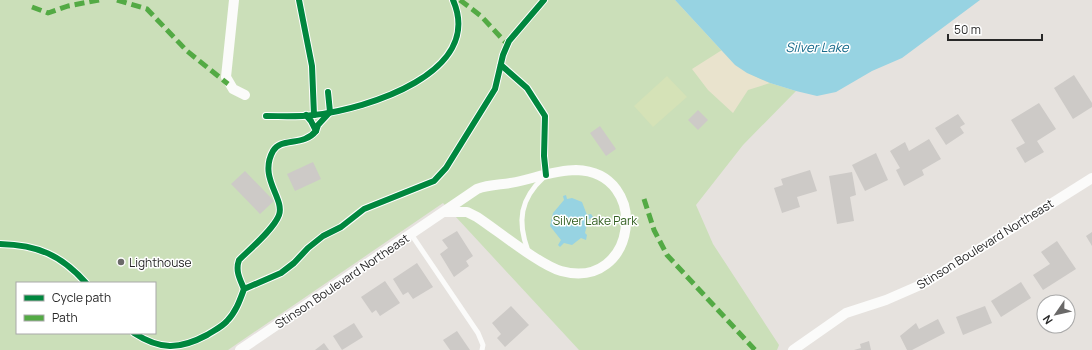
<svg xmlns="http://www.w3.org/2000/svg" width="1092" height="350" font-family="Manrope,sans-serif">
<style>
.green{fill:#cbdfb9;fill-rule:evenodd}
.sand{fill:#e9e3cd}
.pitch{fill:#d5e2b7}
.water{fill:#97d3e2}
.building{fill:#cdcac7}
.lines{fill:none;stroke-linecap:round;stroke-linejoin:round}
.service{stroke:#fbfbfa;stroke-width:5}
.minor{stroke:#fbfbfa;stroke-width:10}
.quiet{stroke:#53aa44;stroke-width:5;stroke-dasharray:10 5;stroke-linecap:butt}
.cycleway-casing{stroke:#fff;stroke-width:8}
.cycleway{stroke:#00873e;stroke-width:6}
.poi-dot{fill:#6a6968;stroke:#fff;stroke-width:1.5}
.labels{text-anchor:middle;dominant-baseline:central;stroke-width:3;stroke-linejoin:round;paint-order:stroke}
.park-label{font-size:12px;fill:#305e1f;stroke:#fff}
.street-label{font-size:12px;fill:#282828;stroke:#fff}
.poi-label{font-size:12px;fill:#282828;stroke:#fff;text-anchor:start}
.water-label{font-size:13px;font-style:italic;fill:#186b8b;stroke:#fff}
</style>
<rect width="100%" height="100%" fill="#e6e2de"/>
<!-- green -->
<path class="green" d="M 0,0 L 675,0 L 735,65 L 770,83 L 796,91 L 743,145 L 696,205 L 713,244 L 779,345 L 777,350 L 579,350 L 443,203 L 228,350 L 0,350 ZM 17,283 L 155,283 L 155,333 L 17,333 Z"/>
<!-- sand -->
<path class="sand" d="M 722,50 C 738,67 749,74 770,83 L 748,90 L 733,113 L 708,90 L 692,69 Z"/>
<!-- pitch -->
<path class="pitch" d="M 667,76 L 687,97 L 653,127 L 634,106 Z"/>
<!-- water -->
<g class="water">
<path d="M 675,0 L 980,0 L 902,58 L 872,71 L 836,92 L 817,96 L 796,91 L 770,83 L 747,73 L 735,65 Z"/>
<path d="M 566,195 L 567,199 L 572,198 L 582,202 L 587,215 L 591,214 L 593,217 L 588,220 L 585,233 L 587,235 L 586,240 L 581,238 L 572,245 L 564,243 L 560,247 L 558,245 L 561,240 L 550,226 L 553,213 L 564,200 L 563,196 Z"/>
</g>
<!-- building -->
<g class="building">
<path d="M 1074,75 L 1092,103 L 1092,107 L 1073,119 L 1054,88 Z"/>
<path d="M 1039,103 L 1056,129 L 1037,141 L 1044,152 L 1025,163 L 1016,148 L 1025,143 L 1011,120 Z"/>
<path d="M 698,110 L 708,120 L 698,130 L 688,120 Z"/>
<path d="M 958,114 L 965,124 L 960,127 L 964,133 L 946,145 L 935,128 Z"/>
<path d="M 600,126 L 616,149 L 606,156 L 590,133 Z"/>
<path d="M 929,139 L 941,159 L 922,170 L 924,175 L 904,186 L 896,170 L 900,168 L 890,151 L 905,142 L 909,151 Z"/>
<path d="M 876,153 L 888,180 L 865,191 L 852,165 Z"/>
<path d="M 313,162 L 321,179 L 295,191 L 287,174 Z"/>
<path d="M 810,170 L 817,191 L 797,197 L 800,207 L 782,213 L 774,188 L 783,185 L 781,179 Z"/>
<path d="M 245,171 L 274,201 L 260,214 L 231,184 Z"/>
<path d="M 852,172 L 856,195 L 850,197 L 854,221 L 837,224 L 829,176 Z"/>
<path d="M 457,231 L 473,256 L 466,261 L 469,266 L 454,277 L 440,254 L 448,248 L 442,240 Z"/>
<path d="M 1092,232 L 1092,246 L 1086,236 Z"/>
<path d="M 1057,241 L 1076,269 L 1043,290 L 1033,275 L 1050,264 L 1041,252 Z"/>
<path d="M 417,263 L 433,287 L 413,299 L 408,292 L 403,295 L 393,279 Z"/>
<path d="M 385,281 L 400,303 L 380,316 L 376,310 L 372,313 L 361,297 Z"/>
<path d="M 1021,282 L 1031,298 L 1001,317 L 991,301 Z"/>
<path d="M 511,306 L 529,325 L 505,347 L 497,338 L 501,334 L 492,323 Z"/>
<path d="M 985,306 L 992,323 L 963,335 L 956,317 Z"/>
<path d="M 938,319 L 945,333 L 912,350 L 907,350 L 900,336 L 916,323 L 919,329 Z"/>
<path d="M 354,323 L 363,337 L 342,350 L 333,336 Z"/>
<path d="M 457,331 L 470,350 L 450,350 L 443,340 Z"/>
<path d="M 869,341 L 871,350 L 854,350 L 861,348 L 860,344 Z"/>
<path d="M 324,343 L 329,350 L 315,350 Z"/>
</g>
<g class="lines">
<!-- service -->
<g class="service">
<path d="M 411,234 L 478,333 L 483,345 L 482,350"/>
<path d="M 528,251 C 517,221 520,199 544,177"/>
</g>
<!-- minor -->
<g class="minor">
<path d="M 234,0 L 226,77 L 233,89 L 245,95"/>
<path d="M 240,350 L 477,189 C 490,184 503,185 516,182 C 535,178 556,170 576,170 C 652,172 637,292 561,271 C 540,265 498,231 477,217 L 467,212 L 444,212"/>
<path d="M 793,350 L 846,313 L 886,300 L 925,283 L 1092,178"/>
</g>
<!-- quiet -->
<g class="quiet">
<path d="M 117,0 L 147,9 L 187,51 L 228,84"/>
<path d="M 460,0 L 481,16 L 508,45"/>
<path d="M 32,7 L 48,13 L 68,6 L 99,0"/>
<path d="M 644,199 L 654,230 L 667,255 L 755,350"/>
</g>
<defs>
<g id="cycleway">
<path d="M 299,0 L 312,66 L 314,115"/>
<path d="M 501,65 L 527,88 L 545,116 L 544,156 L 546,175"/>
<path d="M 306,115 L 311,121 L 316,131 L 318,125 L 330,112 L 328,92"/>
<path d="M 266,116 C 282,116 298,117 314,115 C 366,109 485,73 453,0"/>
<path d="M 0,244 C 38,245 61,255 86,283"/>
<path d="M 244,289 C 240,279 235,271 239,260 C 250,249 274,229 279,215 C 285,198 258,178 273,151 C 281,137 303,147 316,131"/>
<path d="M 134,333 C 160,350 179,350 207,335 C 213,331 222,327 227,321 C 236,312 240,300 244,289 L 281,273 L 294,263 L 308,248 L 323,236 L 341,227 L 364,209 L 434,181 L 446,168 L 495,89 L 503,55 L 509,41 L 544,0"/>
</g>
</defs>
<!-- cycleway casing -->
<use href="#cycleway" class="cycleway-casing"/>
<!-- cycleway -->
<use href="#cycleway" class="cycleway"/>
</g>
<!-- markers -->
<circle class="poi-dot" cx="121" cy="262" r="4"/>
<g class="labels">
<!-- park labels -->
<g class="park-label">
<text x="595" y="220">Silver Lake Park</text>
</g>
<!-- street labels -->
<g class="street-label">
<text transform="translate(985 244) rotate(-32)">Stinson Boulevard Northeast</text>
<text transform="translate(342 281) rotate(-34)">Stinson Boulevard Northeast</text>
</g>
<!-- poi labels -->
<g class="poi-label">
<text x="129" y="262">Lighthouse</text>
</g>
<!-- water labels -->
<g class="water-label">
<text x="817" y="47">Silver Lake</text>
</g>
</g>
<!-- legend -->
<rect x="16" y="282" width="140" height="52" fill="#ffffff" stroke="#a9a9a9"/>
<rect x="24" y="295" width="20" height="6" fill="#00873e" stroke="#a9a9a9"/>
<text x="52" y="302" font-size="12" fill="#282828">Cycle path</text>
<rect x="24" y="315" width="20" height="6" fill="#53aa44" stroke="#a9a9a9"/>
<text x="52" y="322" font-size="12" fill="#282828">Path</text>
<!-- north arrow -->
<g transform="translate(1056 314) rotate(236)"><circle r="19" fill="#ffffff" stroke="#a9a9a9"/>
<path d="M0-3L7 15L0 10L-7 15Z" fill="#6a6968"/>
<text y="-6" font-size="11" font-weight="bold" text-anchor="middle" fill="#282828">N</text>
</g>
<!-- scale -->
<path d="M948 34v6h94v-6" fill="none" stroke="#282828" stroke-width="2"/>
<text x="954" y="34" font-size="12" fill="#282828" stroke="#ffffff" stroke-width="3" paint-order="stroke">50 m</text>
</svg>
